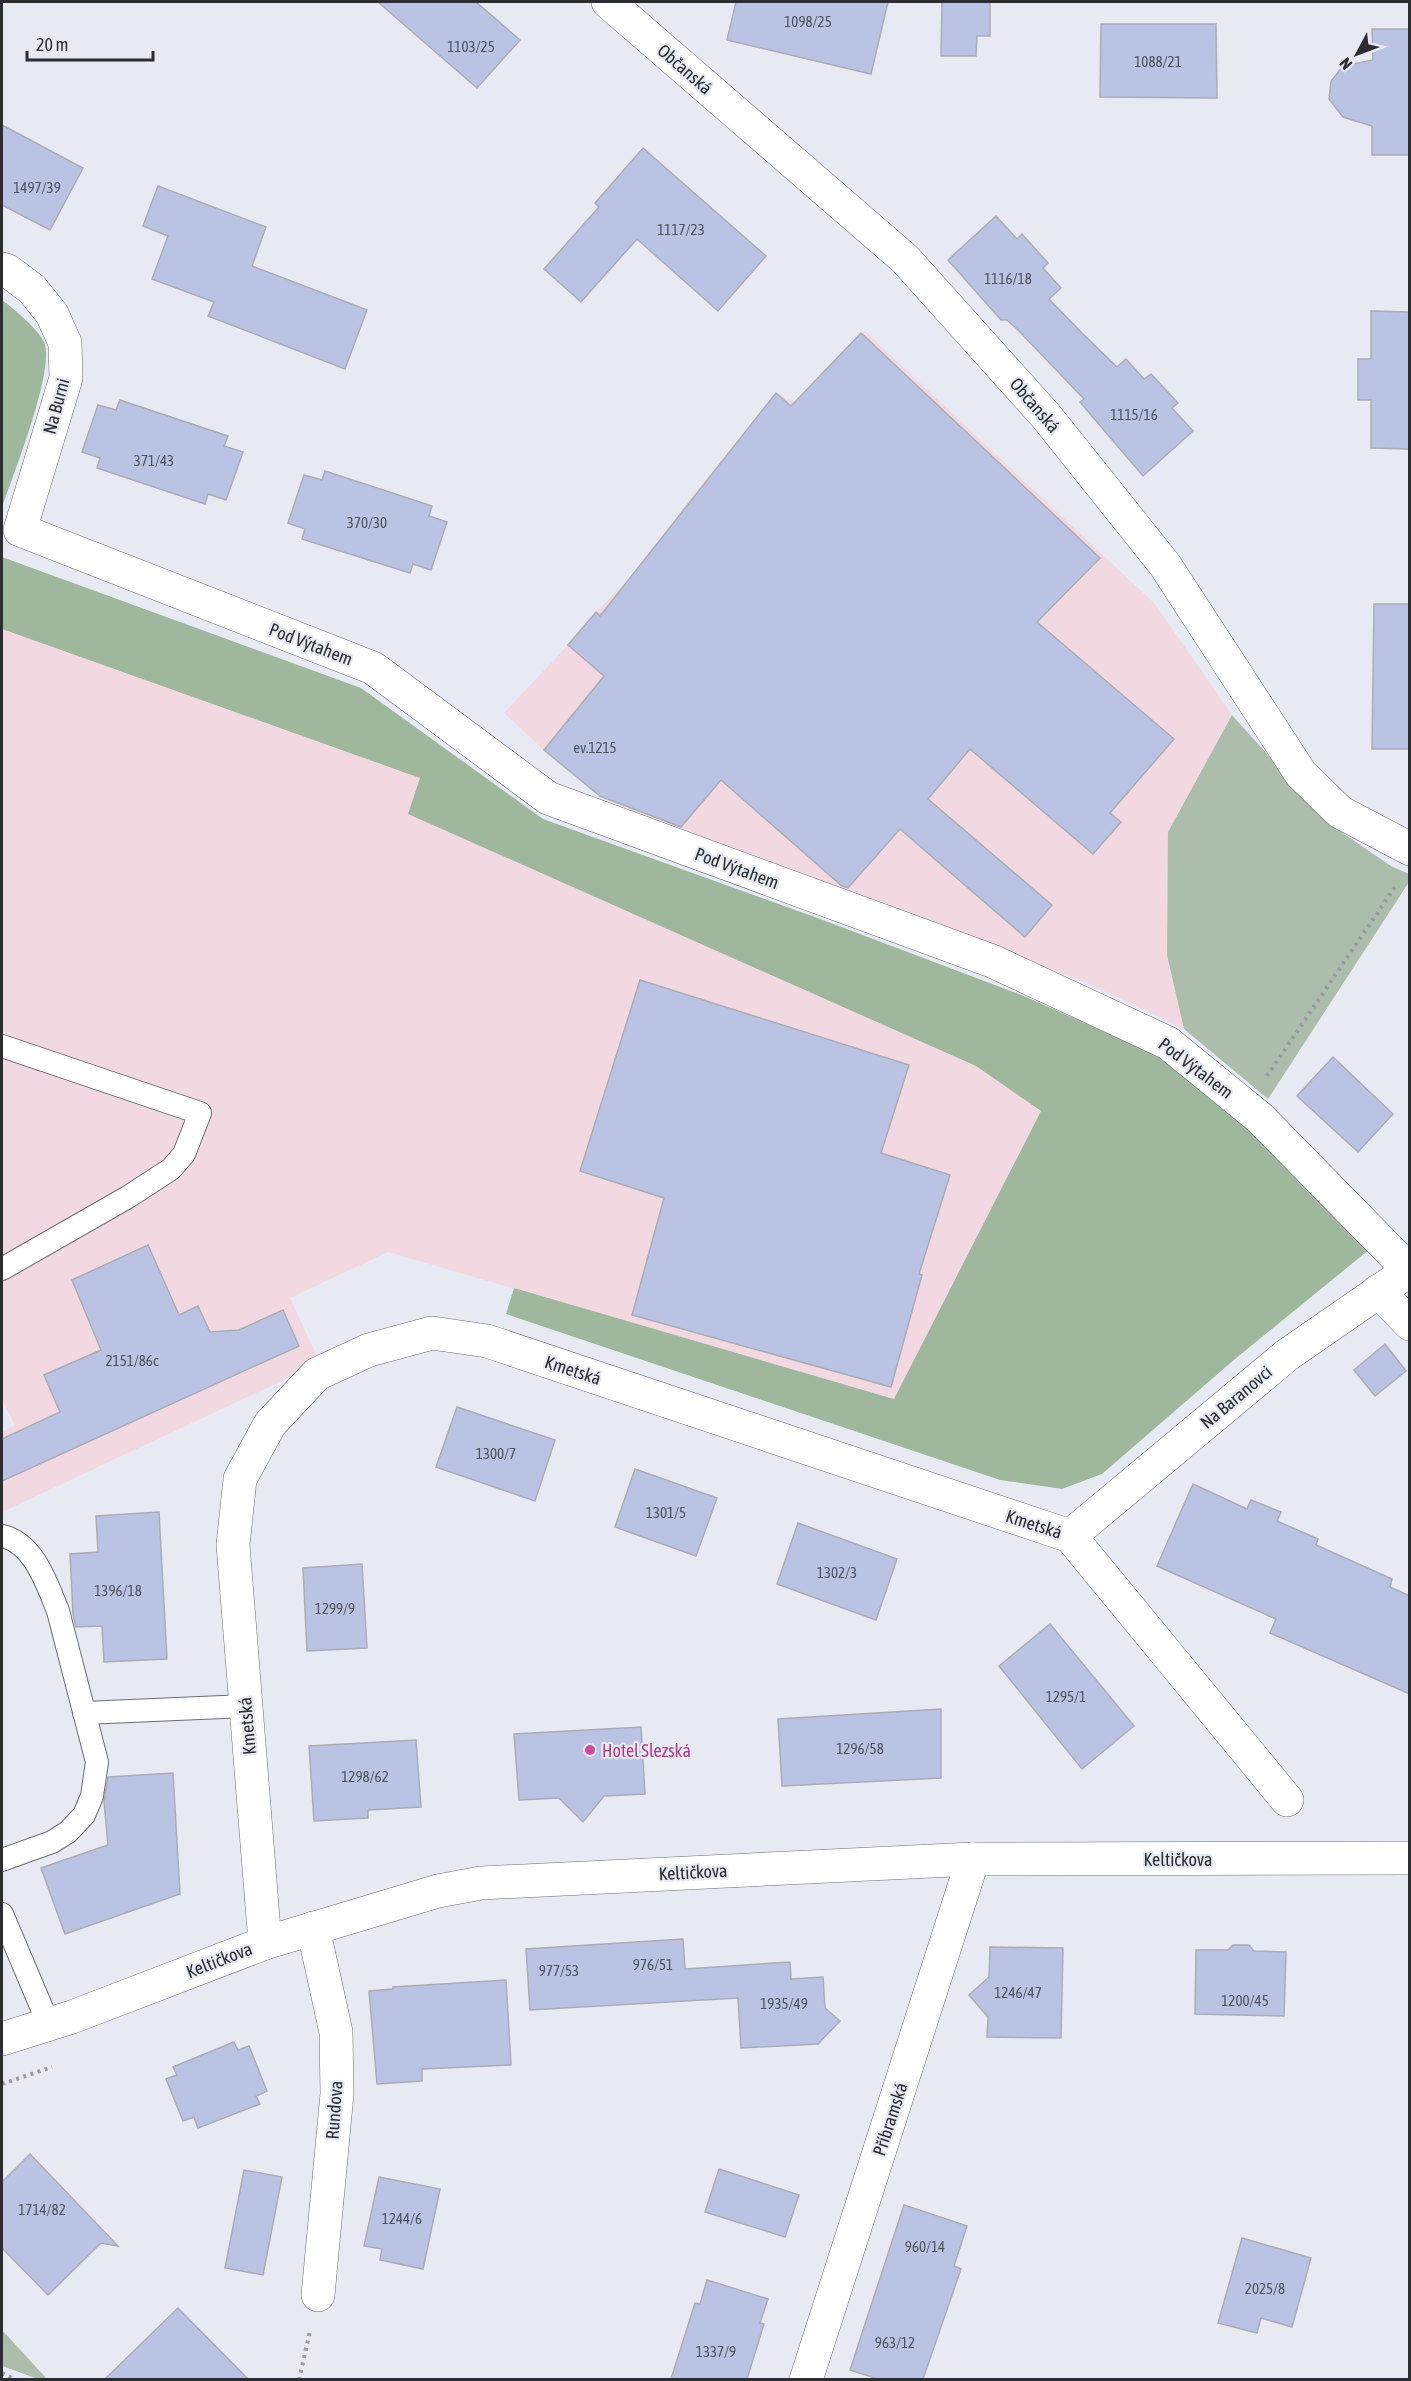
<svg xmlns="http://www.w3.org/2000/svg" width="1411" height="2381" font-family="'Asap Condensed',sans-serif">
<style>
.industrial{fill:#f1d8e1}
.green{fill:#adbdac}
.forest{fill:#9fb89d}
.building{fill:#bac3e3;stroke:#aaadb5;stroke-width:1.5}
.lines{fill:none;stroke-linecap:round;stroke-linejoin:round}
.service-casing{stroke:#6a6d75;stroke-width:24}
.minor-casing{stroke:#6a6d75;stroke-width:34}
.path{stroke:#999ba1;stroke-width:4;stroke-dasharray:3 4.5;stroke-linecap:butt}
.service{stroke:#fff;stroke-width:22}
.minor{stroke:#fff;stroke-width:33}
.hotel-dot{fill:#d1479c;stroke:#e7eaf3;stroke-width:2}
.labels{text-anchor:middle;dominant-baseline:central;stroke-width:4.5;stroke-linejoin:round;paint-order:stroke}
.number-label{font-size:15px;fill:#50525d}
.street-label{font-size:18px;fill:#2c2d30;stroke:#e7eaf3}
.hotel-label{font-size:18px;fill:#b23c85;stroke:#e7eaf3;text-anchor:start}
</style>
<rect width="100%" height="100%" fill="#e7eaf3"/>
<!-- industrial -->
<g class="industrial">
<path d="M 865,331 L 1155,604 L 1232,715 L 1168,832 L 1167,955 L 1184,1029 L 1087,983 L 677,832 L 600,796 L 544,750 L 504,713 L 568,645 L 596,612 L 634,574 L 688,502 L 776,393 L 798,403 Z"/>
<path d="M 2,629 L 420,778 L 409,814 L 976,1066 L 1041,1111 L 894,1399 L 388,1252 L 290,1298 L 320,1363 L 2,1512 L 2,1432 L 15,1425 L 2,1400 Z"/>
</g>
<!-- green -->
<g class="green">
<path d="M 1232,715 L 1331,825 L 1391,866 L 1409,874 L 1409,882 L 1268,1099 L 1184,1029 L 1167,955 L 1168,832 Z"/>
<path d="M 2,2330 L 47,2379 L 38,2379 L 2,2366 Z"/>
</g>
<!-- forest -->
<g class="forest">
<path d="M 2,300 C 13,308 39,330 44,342 C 56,369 12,477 2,508 Z"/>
<path d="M 2,557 L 361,688 L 543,819 L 823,920 L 1024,996 L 1168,1060 L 1255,1127 L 1370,1249 L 1235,1359 L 1102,1474 L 1062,1489 L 1000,1480 L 506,1314 L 514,1288 L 894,1399 L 1041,1111 L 976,1066 L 408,814 L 420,778 L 2,629 Z"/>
</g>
<!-- building -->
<g class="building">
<path d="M 378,2 L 476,2 L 520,40 L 477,88 Z"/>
<path d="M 736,2 L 888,2 L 871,74 L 727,40 Z"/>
<path d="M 942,2 L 990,2 L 990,36 L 977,36 L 976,56 L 941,56 Z"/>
<path d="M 1101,24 L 1216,24 L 1217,98 L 1100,97 Z"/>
<path d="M 1372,29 L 1410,29 L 1410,155 L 1372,155 L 1372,126 L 1343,117 L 1329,99 L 1331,81 L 1339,71 L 1344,66 L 1373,60 Z"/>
<path d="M 2,125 L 83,168 L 50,230 L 2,205 Z"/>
<path d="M 643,148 L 766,256 L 718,311 L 637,239 L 581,302 L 544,269 L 599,207 L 595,203 Z"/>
<path d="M 158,186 L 266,227 L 252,266 L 367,310 L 345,369 L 208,316 L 214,302 L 152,279 L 168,236 L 143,226 Z"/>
<path d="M 996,216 L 1017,239 L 1022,234 L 1048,263 L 1043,268 L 1061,288 L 1049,299 L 1082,333 L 1117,367 L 1126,359 L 1144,379 L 1151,374 L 1178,403 L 1172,408 L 1193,431 L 1143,476 L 1080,402 L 1084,399 L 1016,328 L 1007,320 L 1001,320 L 948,260 Z"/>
<path d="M 1371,311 L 1410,312 L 1410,449 L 1371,448 L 1371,400 L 1358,400 L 1358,359 L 1371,359 Z"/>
<path d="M 861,333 L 1100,558 L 1037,622 L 1174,739 L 1110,813 L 1121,822 L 1093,854 L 970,749 L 928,799 L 1052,905 L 1025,937 L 900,829 L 848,888 L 842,886 L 721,780 L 681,827 L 600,796 L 544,750 L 604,676 L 568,645 L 596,612 L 600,616 L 776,393 L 791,406 Z"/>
<path d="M 120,400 L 228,436 L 224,446 L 243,452 L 226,500 L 208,494 L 205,504 L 97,468 L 100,458 L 82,452 L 98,405 L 116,410 Z"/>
<path d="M 325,471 L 432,506 L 429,516 L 447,522 L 431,570 L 413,564 L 410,573 L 302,539 L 305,529 L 288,523 L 304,475 L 322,480 Z"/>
<path d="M 1374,604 L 1410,604 L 1410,749 L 1372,749 Z"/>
<path d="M 640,980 L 909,1065 L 881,1153 L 950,1175 L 919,1274 L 922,1275 L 891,1387 L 632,1315 L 664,1198 L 580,1171 Z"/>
<path d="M 1333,1057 L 1393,1114 L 1358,1152 L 1297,1096 Z"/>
<path d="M 148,1245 L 179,1315 L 198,1306 L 210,1332 L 239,1330 L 283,1310 L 299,1346 L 2,1481 L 2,1439 L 60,1412 L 44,1375 L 101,1350 L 72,1280 Z"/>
<path d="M 1385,1344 L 1406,1371 L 1375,1396 L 1354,1370 Z"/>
<path d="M 457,1407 L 555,1440 L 535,1501 L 436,1467 Z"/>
<path d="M 635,1469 L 717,1498 L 696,1556 L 615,1527 Z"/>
<path d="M 1193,1484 L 1247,1509 L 1251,1500 L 1281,1512 L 1277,1521 L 1318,1539 L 1316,1545 L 1392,1579 L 1390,1587 L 1410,1596 L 1410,1694 L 1270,1633 L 1276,1619 L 1157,1566 Z"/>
<path d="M 159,1512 L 167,1659 L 104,1662 L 102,1626 L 76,1627 L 73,1615 L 70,1554 L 98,1552 L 96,1516 Z"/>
<path d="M 798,1523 L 897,1559 L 876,1620 L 777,1584 Z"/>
<path d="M 362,1564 L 367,1648 L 307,1651 L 303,1568 Z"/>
<path d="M 1050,1624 L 1134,1726 L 1082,1769 L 999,1666 Z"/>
<path d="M 941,1709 L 941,1778 L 782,1786 L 778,1719 Z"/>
<path d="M 641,1727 L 645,1794 L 604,1796 L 583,1822 L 559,1798 L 519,1800 L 514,1734 Z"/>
<path d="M 416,1740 L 421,1807 L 368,1810 L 368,1818 L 314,1821 L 309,1746 Z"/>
<path d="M 173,1773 L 180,1894 L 65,1934 L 41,1868 L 108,1845 L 104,1802 L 108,1777 Z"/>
<path d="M 683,1939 L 685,1969 L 790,1962 L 791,1979 L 823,1977 L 825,2008 L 840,2021 L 818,2044 L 741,2048 L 738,1998 L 530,2010 L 526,1949 Z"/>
<path d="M 1233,1945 L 1249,1945 L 1254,1951 L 1286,1952 L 1284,2016 L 1195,2014 L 1196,1950 L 1228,1950 Z"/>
<path d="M 990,1947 L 1063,1948 L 1061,2038 L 987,2037 L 988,2017 L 969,1995 L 989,1977 Z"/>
<path d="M 506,1980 L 511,2065 L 422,2069 L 422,2081 L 377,2084 L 369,1991 L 393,1989 L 393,1987 Z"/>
<path d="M 234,2042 L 238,2050 L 249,2046 L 267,2091 L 256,2096 L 260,2104 L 198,2128 L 194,2117 L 183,2121 L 166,2079 L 177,2075 L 173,2067 Z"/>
<path d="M 30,2154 L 118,2246 L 101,2243 L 48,2295 L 2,2248 L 2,2182 Z"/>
<path d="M 719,2169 L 799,2195 L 785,2237 L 705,2212 Z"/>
<path d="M 244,2170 L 282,2177 L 263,2275 L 225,2268 Z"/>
<path d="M 379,2177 L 440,2189 L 423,2269 L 380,2260 L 382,2249 L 364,2246 Z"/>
<path d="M 904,2205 L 967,2226 L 954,2266 L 961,2269 L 923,2379 L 878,2379 L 850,2370 Z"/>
<path d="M 1242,2238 L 1311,2258 L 1292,2327 L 1261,2318 L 1257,2333 L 1218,2323 Z"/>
<path d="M 707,2280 L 768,2299 L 760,2323 L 764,2324 L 747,2379 L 671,2379 L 695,2303 L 700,2304 Z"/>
<path d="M 178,2308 L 248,2379 L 105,2379 Z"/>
</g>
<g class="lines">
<defs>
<g id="service">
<path d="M 2,1046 L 200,1113 L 184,1154 L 171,1169 L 128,1197 L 2,1269"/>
<path d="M 2,1536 C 34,1543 47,1584 58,1611 L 97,1762 L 92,1796 L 84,1815 L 68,1832 L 52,1842 L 2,1860"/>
<path d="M 84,1713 L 246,1706"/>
<path d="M 2,1914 L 49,2025"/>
</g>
<g id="minor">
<path d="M 608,2 L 905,259 L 1046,416 L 1165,565 L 1301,774 L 1340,812 L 1410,849"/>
<path d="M 2,269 L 8,271 L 32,289 L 52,314 L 65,343 L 66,378 L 20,530 L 373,668 L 548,798 L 992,961 L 1168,1043 L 1260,1118 L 1409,1270"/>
<path d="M 1378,1291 L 1410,1324"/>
<path d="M 1070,1536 L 1287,1355 L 1410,1270"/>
<path d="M 313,1928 L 336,2032 L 337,2094 L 318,2295"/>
<path d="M 265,1943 L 233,1545 L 240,1479 L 270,1424 L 317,1374 L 369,1350 L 432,1333 L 487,1341 L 1070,1536 L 1287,1800"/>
<path d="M 2,2039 L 72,2017 L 265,1943 L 438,1891 L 481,1883 L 973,1859 L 1410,1858"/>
<path d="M 806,2380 L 973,1859"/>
</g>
</defs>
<!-- service casing -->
<use href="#service" class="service-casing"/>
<!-- minor casing -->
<use href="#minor" class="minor-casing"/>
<!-- path -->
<g class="path">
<path d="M 1267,1076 L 1397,884"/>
<path d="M 2,2084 L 52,2067"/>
<path d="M 2,2373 L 16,2380"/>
<path d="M 299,2380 L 310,2331"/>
</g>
<!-- service -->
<use href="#service" class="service"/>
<!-- minor -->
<use href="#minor" class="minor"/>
</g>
<!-- markers -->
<circle class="hotel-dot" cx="590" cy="1750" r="6"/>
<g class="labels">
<!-- number labels -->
<g class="number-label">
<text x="808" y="21">1098/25</text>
<text x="471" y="46">1103/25</text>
<text x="1158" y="61">1088/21</text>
<text x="37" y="187">1497/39</text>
<text x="681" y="229">1117/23</text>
<text x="1008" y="278">1116/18</text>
<text x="1134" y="414">1115/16</text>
<text x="154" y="460">371/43</text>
<text x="367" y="522">370/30</text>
<text x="595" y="747">ev.1215</text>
<text x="132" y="1360">2151/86c</text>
<text x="496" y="1453">1300/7</text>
<text x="666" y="1512">1301/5</text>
<text x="837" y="1572">1302/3</text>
<text x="118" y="1590">1396/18</text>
<text x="335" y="1608">1299/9</text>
<text x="1066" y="1696">1295/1</text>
<text x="860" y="1748">1296/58</text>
<text x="365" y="1776">1298/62</text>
<text x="653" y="1964">976/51</text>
<text x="559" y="1970">977/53</text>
<text x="1018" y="1992">1246/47</text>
<text x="1245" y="2000">1200/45</text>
<text x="784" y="2003">1935/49</text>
<text x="42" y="2209">1714/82</text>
<text x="402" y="2218">1244/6</text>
<text x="925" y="2246">960/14</text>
<text x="1265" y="2288">2025/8</text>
<text x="895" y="2342">963/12</text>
<text x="716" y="2351">1337/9</text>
</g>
<!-- street labels -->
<g class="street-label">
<text transform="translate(685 69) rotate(41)">Občanská</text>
<text transform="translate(1035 405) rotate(49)">Občanská</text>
<text transform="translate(56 406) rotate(-75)">Na Burni</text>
<text transform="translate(311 644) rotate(21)">Pod Výtahem</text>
<text transform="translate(737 868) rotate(20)">Pod Výtahem</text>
<text transform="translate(1196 1068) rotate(37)">Pod Výtahem</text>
<text transform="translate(573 1370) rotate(18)">Kmetská</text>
<text transform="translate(1236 1397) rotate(-40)">Na Baranovci</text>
<text transform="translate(1034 1524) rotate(18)">Kmetská</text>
<text transform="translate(247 1726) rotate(-95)">Kmetská</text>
<text x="1178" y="1859">Keltičkova</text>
<text transform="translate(693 1872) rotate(-3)">Keltičkova</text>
<text transform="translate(219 1960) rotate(-21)">Keltičkova</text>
<text transform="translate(334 2110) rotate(-86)">Rundova</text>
<text transform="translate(890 2119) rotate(-72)">Příbramská</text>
</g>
<!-- hotel labels -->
<g class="hotel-label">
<text x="602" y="1750">Hotel Slezská</text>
</g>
</g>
<!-- border -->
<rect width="1411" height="2381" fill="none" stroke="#2c2d30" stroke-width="6"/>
<!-- north arrow -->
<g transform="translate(1357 54) rotate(229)" stroke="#e7eaf3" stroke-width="4.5" paint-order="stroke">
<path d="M0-4.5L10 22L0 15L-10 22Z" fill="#2c2d30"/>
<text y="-9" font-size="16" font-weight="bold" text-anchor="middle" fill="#2c2d30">N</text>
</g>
<!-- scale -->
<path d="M27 51v9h126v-9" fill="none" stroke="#2c2d30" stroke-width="3"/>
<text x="36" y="51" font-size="18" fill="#2c2d30" stroke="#e7eaf3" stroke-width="4.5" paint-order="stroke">20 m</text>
</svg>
